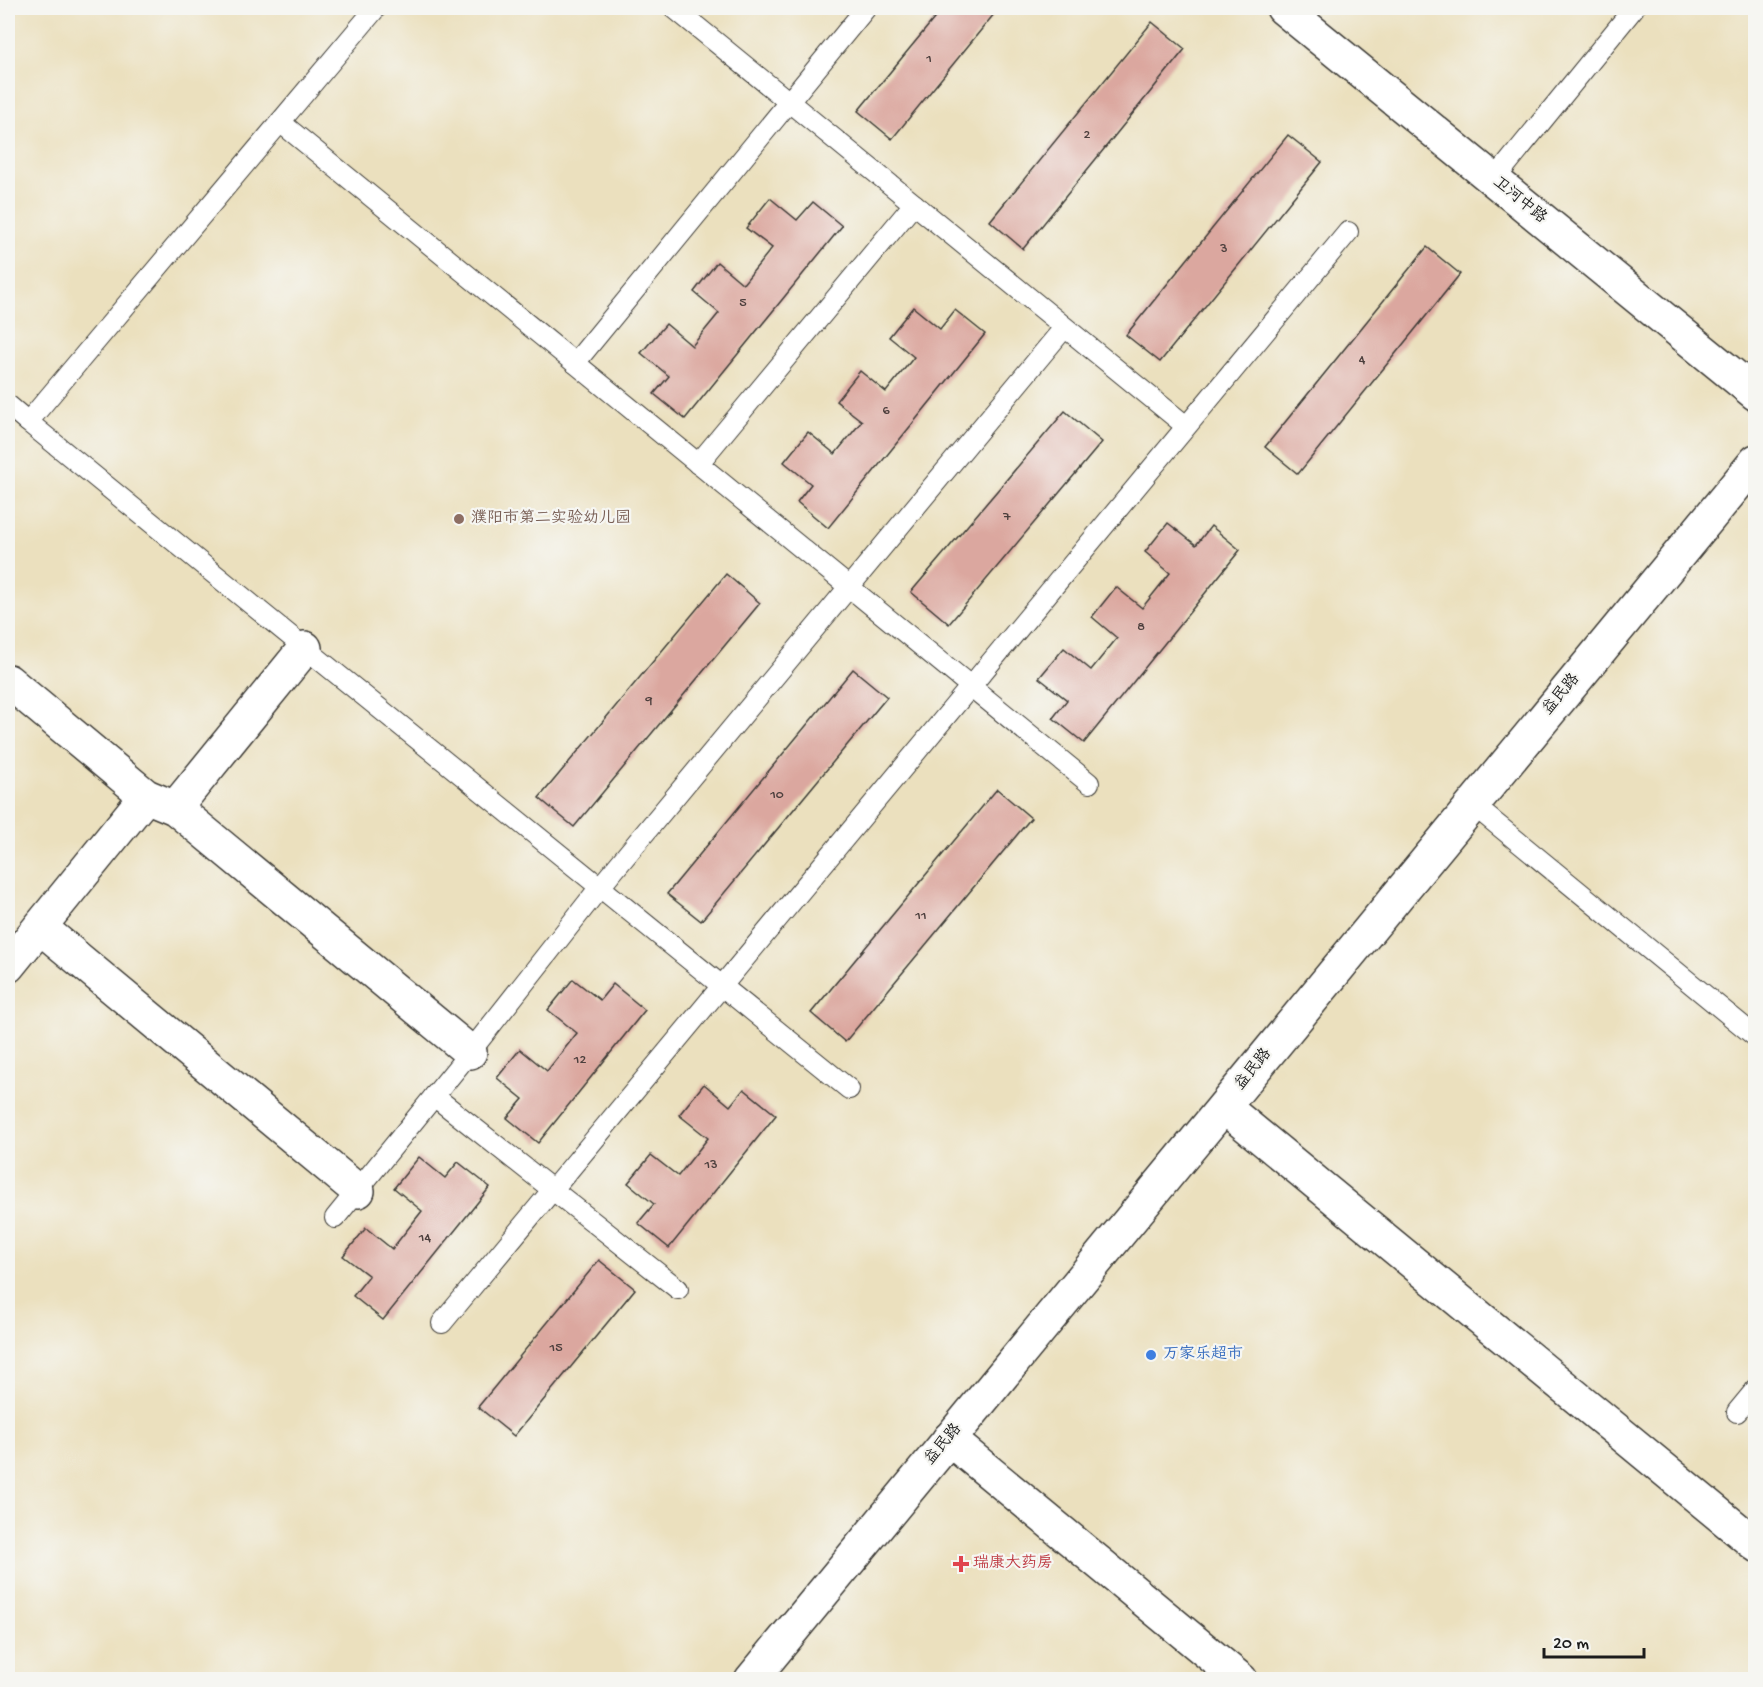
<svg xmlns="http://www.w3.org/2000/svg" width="1763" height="1687" font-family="'Gochi Hand','LXGW WenKai TC',sans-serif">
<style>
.building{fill:#dba79f}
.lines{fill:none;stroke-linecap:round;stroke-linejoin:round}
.lane-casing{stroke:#3b3934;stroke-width:22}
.street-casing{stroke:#3b3934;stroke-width:36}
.secondary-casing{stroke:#3b3934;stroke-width:36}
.lane{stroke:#fff;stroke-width:20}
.street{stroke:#fff;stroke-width:33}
.secondary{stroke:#fff;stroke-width:33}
.education-dot{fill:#8d6e63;stroke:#f6f6f2;stroke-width:2}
.shop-dot{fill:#3f7fe0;stroke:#f6f6f2;stroke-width:2}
.health-dot{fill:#e0444e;stroke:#f6f6f2;stroke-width:2}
.labels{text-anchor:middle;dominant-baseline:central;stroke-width:4.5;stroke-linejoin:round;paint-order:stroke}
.number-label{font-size:14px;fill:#4c3f3d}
.street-label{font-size:16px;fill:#1c1c1c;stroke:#f6f6f2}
.education-label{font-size:16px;fill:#785e54;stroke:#f6f6f2;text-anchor:start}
.shop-label{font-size:16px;fill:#366cbe;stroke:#f6f6f2;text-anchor:start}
.health-label{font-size:16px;fill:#be3a42;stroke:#f6f6f2;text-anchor:start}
</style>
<rect width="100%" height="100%" fill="#f6f6f2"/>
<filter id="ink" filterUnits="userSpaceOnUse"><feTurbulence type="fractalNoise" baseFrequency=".0167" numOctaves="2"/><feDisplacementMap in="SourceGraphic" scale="12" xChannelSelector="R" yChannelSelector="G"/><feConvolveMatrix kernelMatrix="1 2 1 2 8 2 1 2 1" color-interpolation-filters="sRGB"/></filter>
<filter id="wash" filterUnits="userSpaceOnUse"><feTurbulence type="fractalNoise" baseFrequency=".008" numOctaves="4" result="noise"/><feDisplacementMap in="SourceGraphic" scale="24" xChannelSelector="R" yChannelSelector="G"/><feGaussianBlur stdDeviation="1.35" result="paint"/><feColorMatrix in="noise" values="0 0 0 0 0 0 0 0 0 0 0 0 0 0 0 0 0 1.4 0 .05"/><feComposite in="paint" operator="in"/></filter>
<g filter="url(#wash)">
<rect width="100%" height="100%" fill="#ebe0be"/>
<g id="blocks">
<!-- building -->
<g class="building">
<path d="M 943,8 L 999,8 L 892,139 L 858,111 Z"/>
<path d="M 1152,22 L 1185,49 L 1023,249 L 990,221 Z"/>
<path d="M 1288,135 L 1322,162 L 1160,362 L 1126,335 Z"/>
<path d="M 770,198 L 797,220 L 813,202 L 842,226 L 685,419 L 654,394 L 669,376 L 641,353 L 666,324 L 692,346 L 719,313 L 694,292 L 717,262 L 743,284 L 772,248 L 746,228 Z"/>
<path d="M 1427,247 L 1460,274 L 1298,474 L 1265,447 Z"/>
<path d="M 913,307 L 940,329 L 955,310 L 985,334 L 828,528 L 797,502 L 811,484 L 784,462 L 808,432 L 835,454 L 862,421 L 836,401 L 860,371 L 886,392 L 914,357 L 889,337 Z"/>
<path d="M 1065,411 L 1102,442 L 949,624 L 911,592 Z"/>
<path d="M 1168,523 L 1196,545 L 1211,526 L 1240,550 L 1084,743 L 1053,718 L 1067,700 L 1039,678 L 1064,648 L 1091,670 L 1117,638 L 1092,617 L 1116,587 L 1142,608 L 1170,573 L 1145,552 Z"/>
<path d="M 726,574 L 760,603 L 574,827 L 539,798 Z"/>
<path d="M 853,669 L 887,697 L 701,921 L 667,894 Z"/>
<path d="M 997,789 L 1031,818 L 845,1042 L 811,1013 Z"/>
<path d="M 573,979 L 600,1000 L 613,984 L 645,1010 L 538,1143 L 507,1118 L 523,1099 L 497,1078 L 520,1049 L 547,1071 L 577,1033 L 548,1010 Z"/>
<path d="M 704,1084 L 730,1106 L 744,1089 L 776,1115 L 669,1248 L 638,1223 L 654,1204 L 628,1183 L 651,1155 L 678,1176 L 708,1138 L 679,1115 Z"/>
<path d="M 419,1157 L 445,1178 L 458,1162 L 490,1187 L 383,1320 L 353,1296 L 369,1276 L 343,1256 L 366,1228 L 392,1249 L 422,1211 L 394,1188 Z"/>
<path d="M 599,1260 L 635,1289 L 514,1436 L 478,1407 Z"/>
</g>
</g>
</g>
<g filter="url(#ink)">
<use href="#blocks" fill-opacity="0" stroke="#3b3934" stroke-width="1.5"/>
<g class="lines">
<defs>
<g id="lane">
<path d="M 674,8 L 1186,426"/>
<path d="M 280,122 L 1089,783"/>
<path d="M 1494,180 L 1634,8"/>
<path d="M 575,363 L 866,8"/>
<path d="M 8,405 L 28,422 L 376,8"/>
<path d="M 28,422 L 305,648 L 849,1089"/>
<path d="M 698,464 L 914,204"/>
<path d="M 1472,804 L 1756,1037"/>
<path d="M 434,1096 L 678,1289"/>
<path d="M 335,1218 L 470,1052 L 600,887 L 1064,328"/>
<path d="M 442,1323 L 1348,232"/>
<path d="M 1737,1412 L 1756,1389"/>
</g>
<g id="street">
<path d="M 8,681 L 146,796 L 175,808 L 470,1052"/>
<path d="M 175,808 L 305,648"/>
<path d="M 40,927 L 358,1191"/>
<path d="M 8,966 L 146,796"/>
<path d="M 1224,1107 L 1756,1545"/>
<path d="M 949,1439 L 1241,1680"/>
</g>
<g id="secondary">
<path d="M 1283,8 L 1756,394"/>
<path d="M 751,1680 L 1756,461"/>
</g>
</defs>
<!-- lane casing -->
<use href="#lane" class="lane-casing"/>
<!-- street casing -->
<use href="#street" class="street-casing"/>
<!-- secondary casing -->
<use href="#secondary" class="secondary-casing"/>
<!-- lane -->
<use href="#lane" class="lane"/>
<!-- street -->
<use href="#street" class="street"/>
<!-- secondary -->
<use href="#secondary" class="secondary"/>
</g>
</g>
<!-- markers -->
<circle class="education-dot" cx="459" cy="519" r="6"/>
<circle class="shop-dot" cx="1151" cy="1355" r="6"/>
<path class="health-dot" d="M958 1555h6v6h6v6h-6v6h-6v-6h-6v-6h6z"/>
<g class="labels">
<!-- number labels -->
<g class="number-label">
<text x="929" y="59">1</text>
<text x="1087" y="135">2</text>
<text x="1224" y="249">3</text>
<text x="743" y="303">5</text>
<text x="1362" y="360">4</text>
<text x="886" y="411">6</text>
<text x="1007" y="517">7</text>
<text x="1141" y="627">8</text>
<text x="649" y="701">9</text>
<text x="777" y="795">10</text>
<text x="921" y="916">11</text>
<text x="580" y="1060">12</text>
<text x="711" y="1165">13</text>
<text x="425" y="1238">14</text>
<text x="556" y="1348">15</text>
</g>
<!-- street labels -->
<g class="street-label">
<text transform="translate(1519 201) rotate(39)">卫河中路</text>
<text transform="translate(1562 695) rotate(-50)">益民路</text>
<text transform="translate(1254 1070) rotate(-51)">益民路</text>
<text transform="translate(944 1445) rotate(-50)">益民路</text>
</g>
<!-- education labels -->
<g class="education-label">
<text x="471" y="519">濮阳市第二实验幼儿园</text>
</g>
<!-- shop labels -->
<g class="shop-label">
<text x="1163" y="1355">万家乐超市</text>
</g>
<!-- health labels -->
<g class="health-label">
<text x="973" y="1564">瑞康大药房</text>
</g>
</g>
<!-- margin -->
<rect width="1763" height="1687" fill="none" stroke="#f6f6f2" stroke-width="30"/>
<!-- scale -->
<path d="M1544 1648v9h100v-9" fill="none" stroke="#1c1c1c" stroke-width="3"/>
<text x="1553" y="1648" font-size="18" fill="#1c1c1c" stroke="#f6f6f2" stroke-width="4.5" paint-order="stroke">20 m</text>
</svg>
